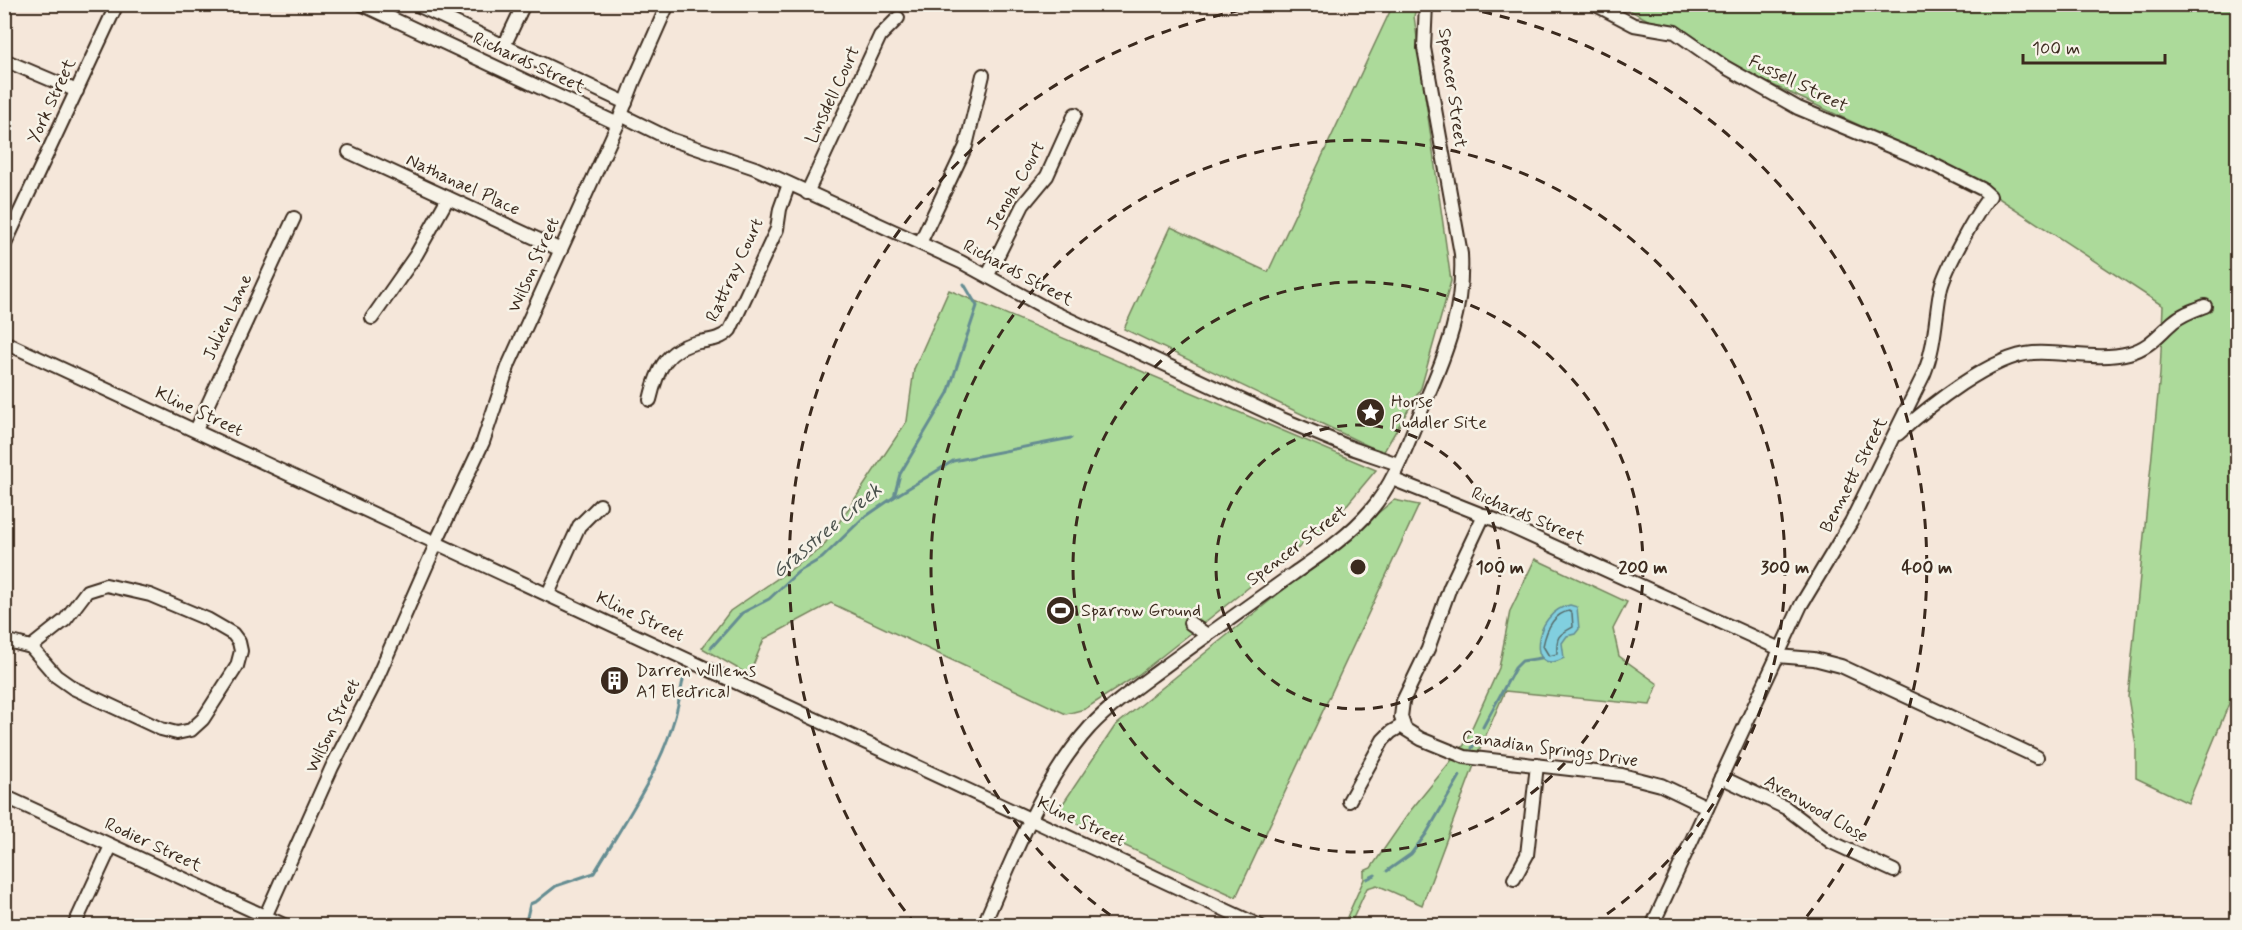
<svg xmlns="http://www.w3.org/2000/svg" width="2242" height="930" font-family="Mynerve,sans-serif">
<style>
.green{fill:#acda9a;stroke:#74825c;stroke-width:1.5}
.water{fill:#81cfdf;stroke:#658d92;stroke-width:1.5}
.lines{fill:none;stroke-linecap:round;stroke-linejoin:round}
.shore{stroke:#576c6b;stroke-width:1.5}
.stream{stroke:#658d92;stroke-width:3}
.minor-casing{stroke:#3b2a1e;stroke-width:16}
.minor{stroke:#f7f3e8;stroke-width:12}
.ring{fill:none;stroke:#3b2a1e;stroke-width:3;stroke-dasharray:10 8}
.labels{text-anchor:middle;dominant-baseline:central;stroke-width:5;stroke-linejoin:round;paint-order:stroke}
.street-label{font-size:18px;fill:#3b2a1e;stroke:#f7f3e8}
.poi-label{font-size:18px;fill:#3b2a1e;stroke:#f7f3e8;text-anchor:start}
.water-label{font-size:20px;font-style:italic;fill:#4c534e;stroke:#f7f3e8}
.centre{fill:#3b2a1e;stroke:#f7f3e8;stroke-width:3}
.ring-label{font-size:18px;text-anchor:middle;font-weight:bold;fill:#3b2a1e;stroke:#f7f3e8;stroke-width:5;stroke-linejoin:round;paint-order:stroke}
</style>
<rect width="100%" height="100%" fill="#f5e7da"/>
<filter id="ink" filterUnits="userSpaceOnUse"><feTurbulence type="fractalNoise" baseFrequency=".0167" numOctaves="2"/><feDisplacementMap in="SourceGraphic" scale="12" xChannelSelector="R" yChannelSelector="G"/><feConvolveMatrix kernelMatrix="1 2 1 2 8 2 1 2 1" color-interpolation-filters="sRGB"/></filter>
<g filter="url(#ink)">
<!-- green -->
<g class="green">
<path d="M 1393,5 L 1417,5 L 1414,16 L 1451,281 L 1421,388 L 1383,453 L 1124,329 L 1171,227 L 1268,272 Z"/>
<path d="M 1620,5 L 2237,5 L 2237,684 L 2188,803 L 2136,778 L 2136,746 L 2128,697 L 2160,374 L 2163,306 L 1985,189 L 1863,127 L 1743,71 Z"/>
<path d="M 949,290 L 1376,470 L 1335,519 L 1138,675 L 1085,709 L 1066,714 L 831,603 L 764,639 L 749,675 L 702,648 L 730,611 L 822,548 L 907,421 L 914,369 Z"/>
<path d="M 1394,500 L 1419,505 L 1236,897 L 1056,814 L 1115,726 Z"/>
<path d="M 1535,559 L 1627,602 L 1613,629 L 1619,656 L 1658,684 L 1650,705 L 1505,691 L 1482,744 L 1422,905 L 1377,885 L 1367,888 L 1350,925 L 1343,926 L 1364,879 L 1364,871 L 1371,868 L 1411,810 L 1464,745 L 1499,668 L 1510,611 Z"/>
</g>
<!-- water -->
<path class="water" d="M 1570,605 L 1577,607 L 1579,629 L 1575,634 L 1567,636 L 1562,643 L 1564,658 C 1526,679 1532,612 1570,605 Z"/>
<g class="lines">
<!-- shore -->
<path class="shore" d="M 1569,611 L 1572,613 L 1573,627 C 1558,635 1556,636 1557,654 L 1549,656 L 1543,646 C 1546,631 1553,614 1569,611 Z"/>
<!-- stream -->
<g class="stream">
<path d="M 894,497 L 953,461 L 1071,438"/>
<path d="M 711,648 L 742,613 L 769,599 L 798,572 L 822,558 L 862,519 L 894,497 L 900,474 L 948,393 L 977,306 L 964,284"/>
<path d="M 681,690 L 683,680"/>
<path d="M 1483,727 L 1515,668 L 1522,661 L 1541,658"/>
<path d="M 1472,748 L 1478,737"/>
<path d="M 1387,871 L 1411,854 L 1426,834 L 1460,776"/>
<path d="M 1367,879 L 1375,875"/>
<path d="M 525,926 L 530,904 L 537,901 L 556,886 L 594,873 C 626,819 667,762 679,700"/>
</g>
<defs>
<g id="minor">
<path d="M 361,4 L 618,124"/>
<path d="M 415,4 L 626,103"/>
<path d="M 1594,4 L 1634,25 L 1675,32 L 1725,67 L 1798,108 L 1930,163 L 1982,189 L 1990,196 C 1977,211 1946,268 1941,287 C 1935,316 1936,344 1924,374 L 1851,522 L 1801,605 L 1652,926"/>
<path d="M 504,46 L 524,4"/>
<path d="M 4,60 L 77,91"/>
<path d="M 621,115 L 670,139 L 755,168 L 961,262 L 1051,311 L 1282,419 L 1354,449 L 1398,464"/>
<path d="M 349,152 L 561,250"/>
<path d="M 807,193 L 880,36 L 898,18"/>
<path d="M 920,243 L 966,146 L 983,75"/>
<path d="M 4,246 L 117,4"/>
<path d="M 988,275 L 1023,205 L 1047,176 L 1075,114"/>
<path d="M 372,318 L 416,255 L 448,198"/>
<path d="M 4,342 L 1260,926"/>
<path d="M 650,400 C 657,370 666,348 699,342 C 711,340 722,339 730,330 L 777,229 L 780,209 L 789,184"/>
<path d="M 196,430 L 294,218"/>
<path d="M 1898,434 C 1929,406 1991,356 2033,353 C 2064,351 2098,361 2129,353 C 2149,348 2158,335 2173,322 C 2182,314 2194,310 2205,306"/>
<path d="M 1392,479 L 1498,521 L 1780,649"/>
<path d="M 1484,515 L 1450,587 L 1428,649 L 1403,701 L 1401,717 L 1405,729 L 1421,739 L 1465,757 L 1622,775 L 1661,785 L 1707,807"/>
<path d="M 436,542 L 483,442 L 509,364 L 616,128 L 634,81 L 668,4"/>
<path d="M 548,594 L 579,526 L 600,505"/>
<path d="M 1190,623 L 1207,635"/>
<path d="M 4,640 L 31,647 L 56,676 L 73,688 L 161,729 L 177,733 L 191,730 L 203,719 L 237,666 L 241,651 L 239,642 L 233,634 L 207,619 L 150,595 L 106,585 L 87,591 L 65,620 L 31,647"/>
<path d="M 1777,656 L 1814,659 L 1841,666 L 2037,757"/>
<path d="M 1721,777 L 1786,808 L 1831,842 L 1894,871"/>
<path d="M 4,796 L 286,926"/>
<path d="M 1349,801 L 1383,740 L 1391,732 L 1403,725"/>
<path d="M 1514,879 L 1527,855 L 1537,765"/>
<path d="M 74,926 L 111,846"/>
<path d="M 261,926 L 332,767 L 374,685 L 437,542"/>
<path d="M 983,926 C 1013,859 1041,781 1090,727 C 1110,706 1134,689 1157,672 C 1202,639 1248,606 1293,574 C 1320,555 1349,536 1370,511 C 1397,480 1409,438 1425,402 C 1447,352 1464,308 1461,254 L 1424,48 L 1426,4"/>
</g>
</defs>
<!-- minor casing -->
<use href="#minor" class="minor-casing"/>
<!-- minor -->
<use href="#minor" class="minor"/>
</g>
</g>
<!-- distance rings -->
<g class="ring">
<circle cx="1358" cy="567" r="142"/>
<circle cx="1358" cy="567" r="285"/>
<path d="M1125 925A427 427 0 1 1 1591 925"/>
<path d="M916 925A569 569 0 0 1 1269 5M1447 5A569 569 0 0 1 1800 925"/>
</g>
<!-- icons -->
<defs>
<symbol id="sight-disc" viewBox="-11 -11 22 22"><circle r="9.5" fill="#3b2a1e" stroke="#f7f3e8"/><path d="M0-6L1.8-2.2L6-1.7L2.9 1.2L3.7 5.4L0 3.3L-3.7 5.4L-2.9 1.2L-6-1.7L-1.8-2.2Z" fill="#fff"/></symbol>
<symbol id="stadium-disc" viewBox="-11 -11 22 22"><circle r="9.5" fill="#3b2a1e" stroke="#f7f3e8"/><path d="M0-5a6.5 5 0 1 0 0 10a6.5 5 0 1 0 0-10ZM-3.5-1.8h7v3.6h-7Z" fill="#fff"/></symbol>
<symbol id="building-disc" viewBox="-11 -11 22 22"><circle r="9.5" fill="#3b2a1e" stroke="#f7f3e8"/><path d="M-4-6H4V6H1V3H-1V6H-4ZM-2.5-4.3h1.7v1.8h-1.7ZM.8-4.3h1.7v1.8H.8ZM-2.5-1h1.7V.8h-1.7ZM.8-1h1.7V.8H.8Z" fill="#fff"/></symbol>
</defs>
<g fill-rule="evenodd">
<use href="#sight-disc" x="1354" y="396" width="33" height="33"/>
<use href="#stadium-disc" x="1044" y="594" width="33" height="33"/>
<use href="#building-disc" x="598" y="664" width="33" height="33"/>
</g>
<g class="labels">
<!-- street labels -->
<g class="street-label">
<text transform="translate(529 63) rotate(25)">Richards Street</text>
<text transform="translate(1798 84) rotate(26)">Fussell Street</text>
<text transform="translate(1452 88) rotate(82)">Spencer Street</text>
<text transform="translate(833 95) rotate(-65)">Linsdell Court</text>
<text transform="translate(52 101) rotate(-65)">York Street</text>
<text transform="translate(463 185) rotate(25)">Nathanael Place</text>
<text transform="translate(1016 186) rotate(-60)">Jenola Court</text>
<text transform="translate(534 265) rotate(-66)">Wilson Street</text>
<text transform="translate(735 270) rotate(-65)">Rattray Court</text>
<text transform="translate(1018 273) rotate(28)">Richards Street</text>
<text transform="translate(228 317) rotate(-65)">Julien Lane</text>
<text transform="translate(199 412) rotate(25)">Kline Street</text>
<text transform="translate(1854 475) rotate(-63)">Bennett Street</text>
<text transform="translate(1528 516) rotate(23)">Richards Street</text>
<text transform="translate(1297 546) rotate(-37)">Spencer Street</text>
<text transform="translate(640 617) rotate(25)">Kline Street</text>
<text transform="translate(333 726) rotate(-64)">Wilson Street</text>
<text transform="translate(1550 749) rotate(8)">Canadian Springs Drive</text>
<text transform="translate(1816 809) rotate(30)">Avenwood Close</text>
<text transform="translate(1081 822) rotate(25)">Kline Street</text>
<text transform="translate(153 845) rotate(25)">Rodier Street</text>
</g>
<!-- poi labels -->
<g class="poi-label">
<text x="1391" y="402">Horse<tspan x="1391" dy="21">Puddler Site</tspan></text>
<text x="1081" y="611">Sparrow Ground</text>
<text x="636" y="671">Darren Willems<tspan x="636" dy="21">A1 Electrical</tspan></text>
</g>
<!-- water labels -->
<g class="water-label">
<text transform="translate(827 531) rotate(-40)">Grasstree Creek</text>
</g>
</g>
<circle cx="1358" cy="567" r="9" class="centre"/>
<g class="ring-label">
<text x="1500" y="573">100 m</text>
<text x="1643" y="573">200 m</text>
<text x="1785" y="573">300 m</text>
<text x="1927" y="573">400 m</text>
</g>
<!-- margin -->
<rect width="2242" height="930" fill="none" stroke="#f7f3e8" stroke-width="24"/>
<rect x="12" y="12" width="2218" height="906" fill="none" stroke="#3b2a1e" stroke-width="2" filter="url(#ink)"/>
<!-- scale -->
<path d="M2023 54v9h142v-9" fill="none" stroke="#3b2a1e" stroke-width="3"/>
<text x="2032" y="54" font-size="18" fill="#3b2a1e" stroke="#f7f3e8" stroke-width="4.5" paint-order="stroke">100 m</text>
</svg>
